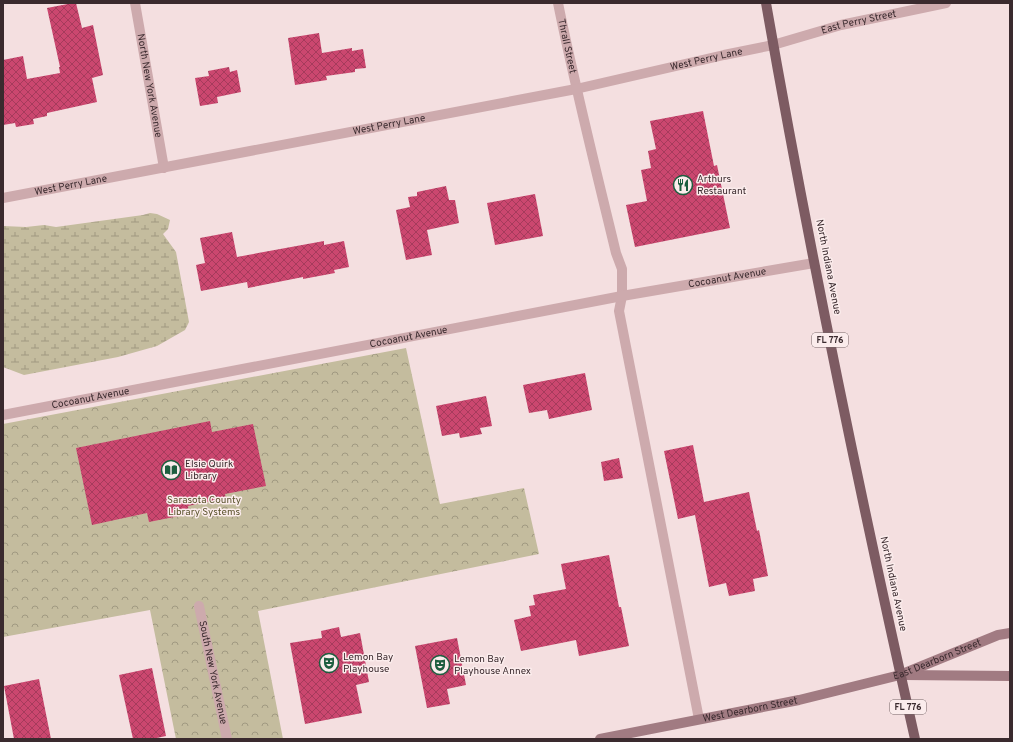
<svg xmlns="http://www.w3.org/2000/svg" width="1013" height="742" font-family="Overpass,sans-serif">
<style>
.wetland{fill:url(#wetland-marsh)}
.park{fill:url(#park-crowns)}
.building{fill:url(#building-cross-hatch)}
.lines{fill:none;stroke-linecap:round;stroke-linejoin:round}
.street{stroke:#cdaaad;stroke-width:10}
.secondary{stroke:#a17b82;stroke-width:10}
.primary{stroke:#7d5b62;stroke-width:10}
.labels{text-anchor:middle;dominant-baseline:central;stroke-width:3;stroke-linejoin:round;paint-order:stroke}
.shield{fill:#fbecec;stroke:#746467;stroke-width:1}
.shield-label{font-size:9px;font-weight:bold;fill:#3a2a2e}
.street-label{font-size:10px;fill:#3a2a2e;stroke:#fbecec}
.poi-label{font-size:10px;fill:#3a2a2e;stroke:#fbecec;text-anchor:start}
.park-label{font-size:10px;fill:#5a522c;stroke:#fbecec}
</style>
<defs>
<pattern id="wetland-marsh" width="20" height="14" patternUnits="userSpaceOnUse"><rect width="20" height="14" fill="#c4bc9e"/><path d="M1 5h8M5 5V1M11 12h8M15 12V8" fill="none" stroke="#a09981"/></pattern>
<pattern id="park-crowns" width="20" height="18" patternUnits="userSpaceOnUse"><rect width="20" height="18" fill="#c4bc9e"/><path d="M2 6a3 3 0 1 1 6 0M12 15a3 3 0 1 1 6 0" fill="none" stroke="#a09981"/></pattern>
<pattern id="building-cross-hatch" width="8" height="8" patternUnits="userSpaceOnUse"><rect width="8" height="8" fill="#cb476f"/><path d="M0 0l8 8M0 8l8-8" fill="none" stroke="#a63b5c"/></pattern>
</defs>
<rect width="100%" height="100%" fill="#f4dfe0"/>
<!-- wetland -->
<path class="wetland" d="M 150,213 L 157,214 L 170,220 L 168,229 L 163,234 L 176,252 L 189,322 L 185,330 L 157,346 L 118,357 L 24,375 L 3,367 L 3,226 L 26,227 L 44,225 L 56,227 L 143,215 Z"/>
<!-- park -->
<path class="park" d="M 406,348 L 440,504 L 524,488 L 539,554 L 258,611 L 283,739 L 176,739 L 150,610 L 3,637 L 3,424 Z"/>
<!-- building -->
<g class="building">
<path d="M 73,3 L 76,3 L 82,28 L 93,25 L 103,75 L 92,78 L 97,102 L 47,113 L 47,116 L 33,119 L 34,124 L 16,127 L 15,123 L 3,125 L 3,60 L 23,56 L 27,79 L 60,73 L 59,67 L 60,67 L 47,8 Z"/>
<path d="M 319,33 L 322,53 L 352,48 L 352,51 L 363,49 L 366,68 L 355,69 L 355,72 L 326,76 L 327,80 L 295,85 L 288,38 Z"/>
<path d="M 229,67 L 230,72 L 237,70 L 241,92 L 217,97 L 218,103 L 200,106 L 195,78 L 209,76 L 208,71 Z"/>
<path d="M 703,111 L 714,166 L 717,165 L 730,228 L 635,247 L 626,205 L 647,201 L 641,170 L 651,168 L 648,151 L 656,149 L 650,121 Z"/>
<path d="M 446,186 L 449,200 L 455,200 L 459,223 L 427,230 L 432,255 L 406,260 L 396,210 L 410,207 L 408,197 L 417,196 L 417,192 Z"/>
<path d="M 535,194 L 543,236 L 495,245 L 487,203 Z"/>
<path d="M 232,232 L 237,257 L 324,241 L 324,245 L 344,241 L 349,267 L 334,270 L 335,273 L 303,279 L 303,277 L 248,288 L 247,282 L 201,291 L 196,265 L 205,263 L 200,238 Z"/>
<path d="M 585,373 L 592,410 L 549,419 L 547,410 L 529,413 L 523,385 Z"/>
<path d="M 486,396 L 492,426 L 480,428 L 482,434 L 460,438 L 459,433 L 442,436 L 436,406 Z"/>
<path d="M 210,421 L 212,432 L 253,424 L 266,486 L 225,494 L 226,498 L 188,506 L 189,514 L 149,522 L 147,513 L 92,525 L 76,448 Z"/>
<path d="M 693,445 L 704,502 L 749,492 L 757,531 L 759,530 L 768,576 L 753,579 L 755,591 L 729,596 L 726,583 L 709,587 L 695,515 L 678,519 L 664,451 Z"/>
<path d="M 619,458 L 623,478 L 604,481 L 601,462 Z"/>
<path d="M 609,555 L 619,607 L 621,607 L 629,646 L 579,656 L 576,640 L 521,651 L 514,620 L 531,616 L 529,606 L 535,605 L 533,595 L 566,589 L 561,564 Z"/>
<path d="M 339,627 L 341,637 L 360,633 L 369,682 L 356,685 L 362,713 L 305,724 L 290,643 L 322,638 L 321,631 Z"/>
<path d="M 457,638 L 466,685 L 447,689 L 450,704 L 427,708 L 415,646 Z"/>
<path d="M 152,668 L 166,736 L 152,739 L 133,739 L 119,675 Z"/>
<path d="M 39,679 L 51,739 L 14,739 L 4,686 Z"/>
</g>
<g class="lines">
<!-- street -->
<g class="street">
<path id="s1" d="M 135,3 L 164,168"/>
<path id="s2" d="M 558,3 C 575,87 596,170 616,253 L 622,269 L 622,296 L 619,311 L 699,719"/>
<path id="s3" d="M 3,198 L 576,89 L 724,55 L 773,45 L 841,25 L 946,3"/>
<path id="s4" d="M 3,415 L 622,296 L 814,263"/>
<path id="s5" d="M 199,606 L 227,739"/>
</g>
<!-- secondary -->
<g class="secondary">
<path d="M 904,675 L 1010,676"/>
<path id="s6" d="M 600,739 L 799,700 L 900,675 L 998,635 L 1010,633"/>
</g>
<!-- primary -->
<path class="primary" d="M 766,3 C 809,249 860,495 915,739"/>
</g>
<!-- icons -->
<defs>
<symbol id="restaurant-ring" viewBox="-11 -11 22 22"><circle r="9.5" fill="#fbecec" stroke="#1d5e3f" stroke-width="1.5"/><path d="M-5-6h1v4h1v-4h1v4h1v-4h1v5L-1.5 .5V6h-2V.5L-5-1ZM5-6V6H3V1.5H1.5Q1.5-4 5-6Z" fill="#1d5e3f"/></symbol>
<symbol id="library-ring" viewBox="-11 -11 22 22"><circle r="9.5" fill="#fbecec" stroke="#1d5e3f" stroke-width="1.5"/><path d="M-6-4Q-3-5.5-.7-3.5V5Q-3 3-6 4ZM6-4Q3-5.5 .7-3.5V5Q3 3 6 4Z" fill="#1d5e3f"/></symbol>
<symbol id="theatre-ring" viewBox="-11 -11 22 22"><circle r="9.5" fill="#fbecec" stroke="#1d5e3f" stroke-width="1.5"/><path d="M-5-5.5Q0-4 5-5.5V0Q5 5 0 6Q-5 5-5 0ZM-3.3-2.5H-1v1.5H-3.3ZM1-2.5H3.3v1.5H1ZM-2.8 1Q0 5.5 2.8 1Z" fill="#1d5e3f"/></symbol>
</defs>
<g fill-rule="evenodd">
<use href="#restaurant-ring" x="672" y="174" width="22" height="22"/>
<use href="#library-ring" x="160" y="459" width="22" height="22"/>
<use href="#theatre-ring" x="318" y="652" width="22" height="22"/>
<use href="#theatre-ring" x="429" y="654" width="22" height="22"/>
</g>
<g class="labels">
<!-- shield labels -->
<g class="shield">
<rect x="812" y="333" width="36" height="14" rx="3"/>
<rect x="890" y="700" width="36" height="14" rx="3"/>
</g>
<g class="shield-label">
<text x="830" y="340">FL 776</text>
<text x="908" y="707">FL 776</text>
</g>
<!-- street labels -->
<g class="street-label">
<text stroke="none"><textPath href="#s3" startOffset="874">East Perry Street</textPath></text>
<text stroke="none"><textPath href="#s2" startOffset="44">Thrall Street</textPath></text>
<text stroke="none"><textPath href="#s3" startOffset="717">West Perry Lane</textPath></text>
<text stroke="none"><textPath href="#s1" startOffset="84">North New York Avenue</textPath></text>
<text stroke="none"><textPath href="#s3" startOffset="393">West Perry Lane</textPath></text>
<text stroke="none"><textPath href="#s3" startOffset="69">West Perry Lane</textPath></text>
<text transform="translate(828 267) rotate(79)">North Indiana Avenue</text>
<text stroke="none"><textPath href="#s4" startOffset="737">Cocoanut Avenue</textPath></text>
<text stroke="none"><textPath href="#s4" startOffset="413">Cocoanut Avenue</textPath></text>
<text stroke="none"><textPath href="#s4" startOffset="89">Cocoanut Avenue</textPath></text>
<text transform="translate(893 584) rotate(78)">North Indiana Avenue</text>
<text stroke="none"><textPath href="#s6" startOffset="347">East Dearborn Street</textPath></text>
<text stroke="none"><textPath href="#s5" startOffset="68">South New York Avenue</textPath></text>
<text stroke="none"><textPath href="#s6" startOffset="153">West Dearborn Street</textPath></text>
</g>
<!-- poi labels -->
<g class="poi-label">
<text x="697" y="179">Arthurs<tspan x="697" dy="12">Restaurant</tspan></text>
<text x="185" y="464">Elsie Quirk<tspan x="185" dy="12">Library</tspan></text>
<text x="343" y="657">Lemon Bay<tspan x="343" dy="12">Playhouse</tspan></text>
<text x="454" y="659">Lemon Bay<tspan x="454" dy="12">Playhouse Annex</tspan></text>
</g>
<!-- park labels -->
<g class="park-label">
<text x="204" y="500">Sarasota County<tspan x="204" dy="12">Library Systems</tspan></text>
</g>
</g>
<!-- border -->
<rect width="1013" height="742" fill="none" stroke="#3a2a2e" stroke-width="8"/>
</svg>
